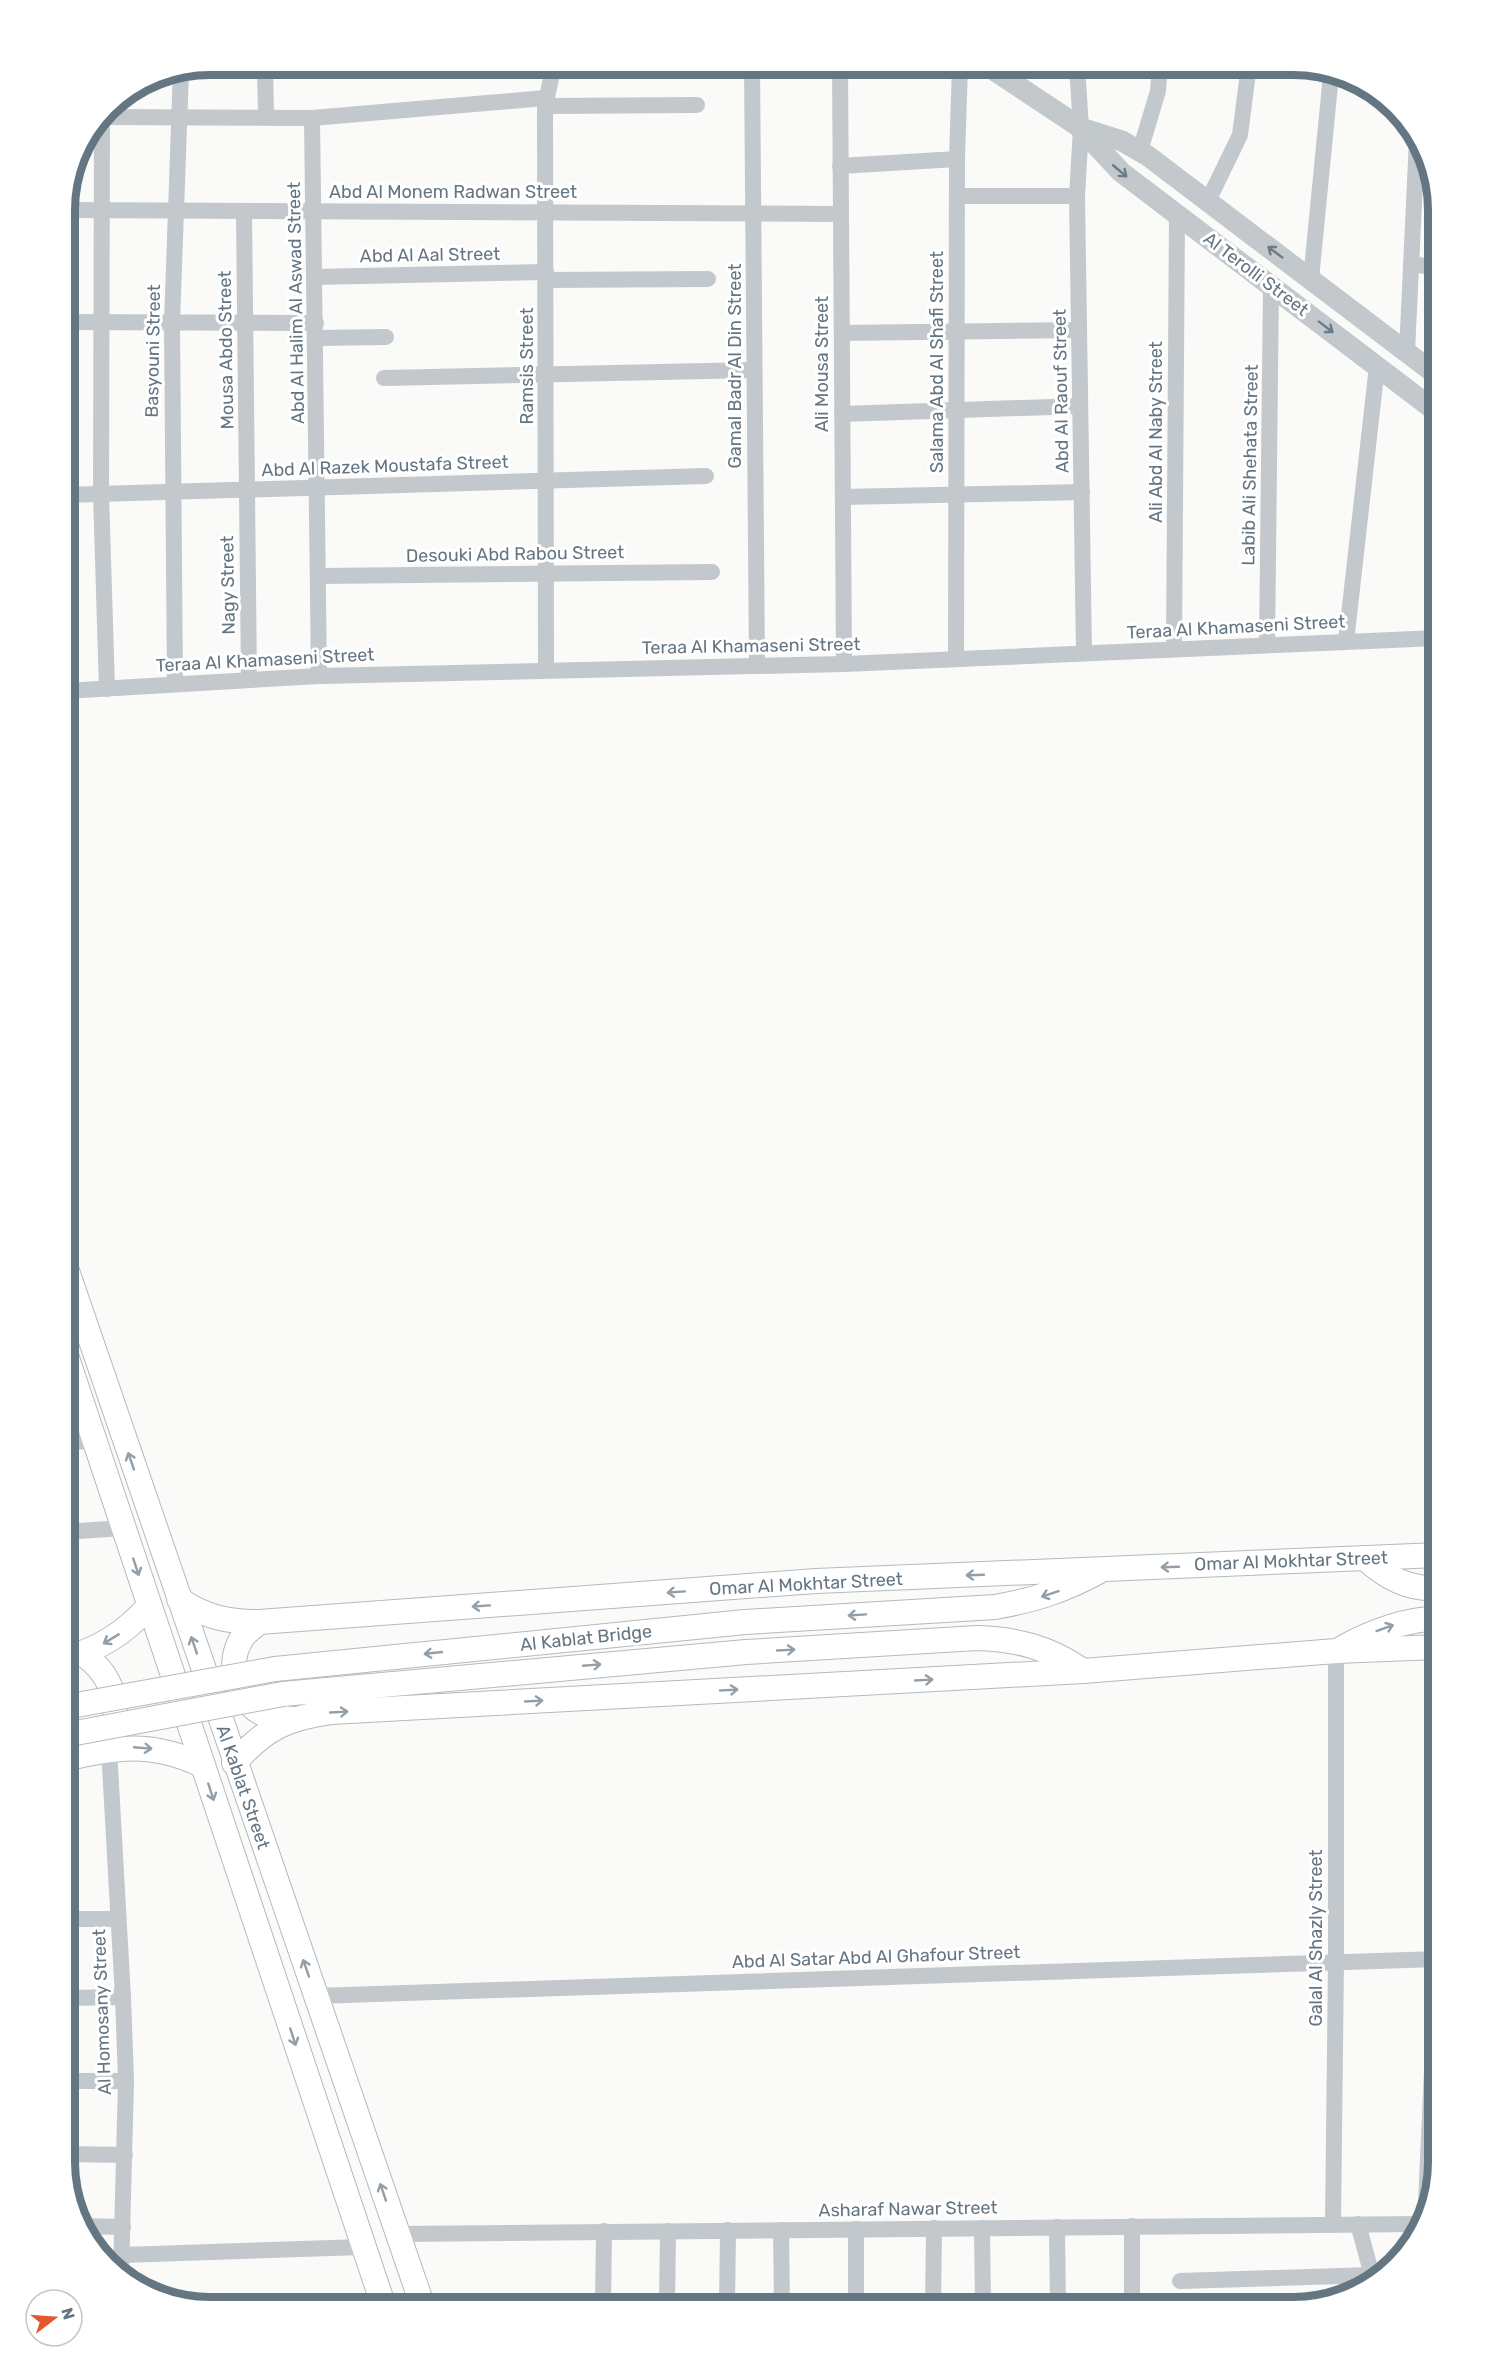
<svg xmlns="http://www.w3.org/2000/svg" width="1503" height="2372" font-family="Rubik,sans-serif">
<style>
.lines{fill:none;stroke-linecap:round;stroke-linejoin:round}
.secondary-casing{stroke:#b3babf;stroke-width:26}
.minor{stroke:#c3c8cc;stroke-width:16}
.tertiary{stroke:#c3c8cc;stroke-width:21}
.secondary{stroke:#fff;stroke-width:24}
.secondary-bridge-casing{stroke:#b3babf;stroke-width:26;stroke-linecap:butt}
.secondary-bridge{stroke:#fff;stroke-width:24}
.oneway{stroke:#6a7a87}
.oneway2{stroke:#939fa8}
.labels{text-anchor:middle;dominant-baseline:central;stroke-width:6;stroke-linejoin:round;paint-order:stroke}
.street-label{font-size:18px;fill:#657683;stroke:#fff}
.rim{fill:none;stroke:#657683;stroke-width:8}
</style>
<rect width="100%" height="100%" fill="#fafaf8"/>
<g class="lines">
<defs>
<g id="secondary">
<path d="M 65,1265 L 423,2307"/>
<path d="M 65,1352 L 384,2307"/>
<path d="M 1365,1558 C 1386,1578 1409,1590 1438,1588"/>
<path d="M 179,1599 C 204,1617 228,1622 259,1622 L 816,1581 L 1438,1555"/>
<path d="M 259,1622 C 254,1627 246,1632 242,1638 C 224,1666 239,1707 270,1717 C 277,1719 287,1718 294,1719"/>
<path d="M 1344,1647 C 1373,1631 1405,1620 1438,1618"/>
<path d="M 83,1654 C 114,1676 122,1708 110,1744"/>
<path d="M 65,1658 C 99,1650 126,1632 149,1606"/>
<path d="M 275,1669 L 745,1622 L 995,1607 C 1034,1600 1063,1591 1098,1572"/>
<path d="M 283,1694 L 746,1652 L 977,1638 C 1017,1639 1050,1648 1083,1671"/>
<path d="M 65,1759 C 118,1747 150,1741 202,1765"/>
<path d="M 234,1763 C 265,1729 286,1718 331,1712 L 1083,1671 L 1336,1651 L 1438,1647"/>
</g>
</defs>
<!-- secondary casing -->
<use href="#secondary" class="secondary-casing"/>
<!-- minor -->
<g class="minor">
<path d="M 265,65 L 266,117"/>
<path d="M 752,65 L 757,666"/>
<path d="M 840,65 L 844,664"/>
<path d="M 1077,65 L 1081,128 L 1077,196 L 1084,653"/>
<path d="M 545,106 L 697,105"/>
<path d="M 102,115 L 101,494 L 107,689"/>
<path d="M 101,117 L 312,118 L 545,98"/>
<path d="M 312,118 L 319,676"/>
<path d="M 1140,151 L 1158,91 L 1160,65"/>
<path d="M 840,166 L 957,159"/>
<path d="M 957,196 L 1077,196"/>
<path d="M 1208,201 L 1240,135 L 1249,65"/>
<path d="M 65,210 L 841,214"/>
<path d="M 244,211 L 249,680"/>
<path d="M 1412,264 L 1438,268"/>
<path d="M 315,277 L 546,272"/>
<path d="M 1311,279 L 1331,75"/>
<path d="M 546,280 L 708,279"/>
<path d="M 65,322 L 316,323"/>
<path d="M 842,333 L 1079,330"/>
<path d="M 316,338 L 386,337"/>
<path d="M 1407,352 L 1417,139"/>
<path d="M 384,378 L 754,370"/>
<path d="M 842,414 L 1080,406"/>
<path d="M 65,495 L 706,476"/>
<path d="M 843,497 L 1082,492"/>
<path d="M 319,576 L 712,572"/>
<path d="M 1346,642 L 1377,366"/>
<path d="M 1267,645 L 1271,286"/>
<path d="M 1174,649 L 1177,214"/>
<path d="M 956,659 L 957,159 L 960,65"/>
<path d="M 546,669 L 545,106 L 554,65"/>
<path d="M 175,684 L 172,323 L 181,70"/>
<path d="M 65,691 L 319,676 L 844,664 L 1438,638"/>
<path d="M 65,1442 L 94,1441"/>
<path d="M 65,1532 L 123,1528"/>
<path d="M 109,1749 L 123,1997 L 126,2081 L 121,2273"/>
<path d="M 65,1919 L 117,1919"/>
<path d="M 316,1996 L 1438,1959"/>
<path d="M 65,1998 L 123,1997"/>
<path d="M 65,2081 L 126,2081"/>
<path d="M 65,2154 L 125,2155"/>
<path d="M 1426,2203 L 1437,1959"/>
<path d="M 1333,2224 L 1336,1961 L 1336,1651"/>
<path d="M 1358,2224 L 1373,2279"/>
<path d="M 80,2226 L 123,2227"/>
<path d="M 1057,2227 L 1058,2307"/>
<path d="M 982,2228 L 983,2307"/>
<path d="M 856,2229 L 856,2307"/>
<path d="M 781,2230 L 782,2307"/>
<path d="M 397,2234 L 1420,2224"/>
<path d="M 122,2255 L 363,2247"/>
<path d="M 1180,2281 L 1372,2275"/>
<path d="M 603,2307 L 604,2231"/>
<path d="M 667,2307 L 668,2231"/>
<path d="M 727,2307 L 728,2230"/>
<path d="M 933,2307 L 934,2228"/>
<path d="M 1132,2307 L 1132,2226"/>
</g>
<!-- tertiary -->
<g class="tertiary">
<path d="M 986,65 L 1081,128 L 1122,141 L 1148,156 L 1438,376"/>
<path d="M 1081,129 L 1121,172 L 1438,413"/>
</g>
<!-- secondary -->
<use href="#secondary" class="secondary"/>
<defs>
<g id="secondary-bridge">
<path d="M 65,1707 L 275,1669"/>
<path d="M 65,1735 L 283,1694"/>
</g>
</defs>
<!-- secondary-bridge casing -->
<use href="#secondary-bridge" class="secondary-bridge-casing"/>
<!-- secondary-bridge -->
<use href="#secondary-bridge" class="secondary-bridge"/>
</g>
<!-- one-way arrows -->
<defs><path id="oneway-shaft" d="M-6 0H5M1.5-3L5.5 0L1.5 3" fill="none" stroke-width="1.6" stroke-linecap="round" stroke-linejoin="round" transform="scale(1.5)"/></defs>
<g class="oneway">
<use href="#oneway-shaft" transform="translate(1120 171) rotate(40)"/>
<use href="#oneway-shaft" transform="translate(1275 252) rotate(-143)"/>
<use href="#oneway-shaft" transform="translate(1326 327) rotate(37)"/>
</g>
<g class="oneway2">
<use href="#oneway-shaft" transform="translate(131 1461) rotate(-109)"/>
<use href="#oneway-shaft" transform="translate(136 1567) rotate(72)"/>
<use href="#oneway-shaft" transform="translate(1170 1567) rotate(178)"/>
<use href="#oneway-shaft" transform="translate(975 1575) rotate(178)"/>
<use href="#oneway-shaft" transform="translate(676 1592) rotate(176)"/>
<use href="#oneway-shaft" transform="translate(1050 1594) rotate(161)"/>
<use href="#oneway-shaft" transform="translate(481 1606) rotate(176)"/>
<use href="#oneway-shaft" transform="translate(857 1615) rotate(176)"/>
<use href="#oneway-shaft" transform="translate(1385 1628) rotate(-20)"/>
<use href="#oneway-shaft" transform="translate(111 1639) rotate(149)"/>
<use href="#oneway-shaft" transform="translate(194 1645) rotate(-109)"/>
<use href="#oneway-shaft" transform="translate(786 1650) rotate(-3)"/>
<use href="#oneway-shaft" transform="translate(433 1653) rotate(174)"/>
<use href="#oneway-shaft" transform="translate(592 1665) rotate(-5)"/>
<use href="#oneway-shaft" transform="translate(924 1680) rotate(-3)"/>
<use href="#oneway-shaft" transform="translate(729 1690) rotate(-3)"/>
<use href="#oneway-shaft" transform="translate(534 1701) rotate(-3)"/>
<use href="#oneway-shaft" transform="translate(339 1712) rotate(-3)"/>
<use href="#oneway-shaft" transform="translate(143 1748) rotate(5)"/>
<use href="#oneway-shaft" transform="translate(211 1792) rotate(72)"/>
<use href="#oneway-shaft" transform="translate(306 1968) rotate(-109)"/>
<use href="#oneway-shaft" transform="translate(293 2037) rotate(72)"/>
<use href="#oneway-shaft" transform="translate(383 2192) rotate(-109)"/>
</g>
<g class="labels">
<!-- street labels -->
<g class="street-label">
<text x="453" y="192">Abd Al Monem Radwan Street</text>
<text transform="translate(430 255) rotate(-1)">Abd Al Aal Street</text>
<text transform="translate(1256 274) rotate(37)">Al Terolli Street</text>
<text transform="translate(296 303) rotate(-91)">Abd Al Halim Al Aswad Street</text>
<text transform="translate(226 350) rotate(-91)">Mousa Abdo Street</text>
<text transform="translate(153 351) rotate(-89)">Basyouni Street</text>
<text transform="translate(937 362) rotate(-90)">Salama Abd Al Shafi Street</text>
<text transform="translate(822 364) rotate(-90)">Ali Mousa Street</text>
<text transform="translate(527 366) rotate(-90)">Ramsis Street</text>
<text transform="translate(735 366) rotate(-90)">Gamal Badr Al Din Street</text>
<text transform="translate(1061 391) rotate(-91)">Abd Al Raouf Street</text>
<text transform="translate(1156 432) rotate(-90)">Ali Abd Al Naby Street</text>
<text transform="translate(1250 465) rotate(-89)">Labib Ali Shehata Street</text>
<text transform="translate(385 466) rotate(-2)">Abd Al Razek Moustafa Street</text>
<text transform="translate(515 554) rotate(-1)">Desouki Abd Rabou Street</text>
<text transform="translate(228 585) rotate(-91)">Nagy Street</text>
<text transform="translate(1236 627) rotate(-3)">Teraa Al Khamaseni Street</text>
<text transform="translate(751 646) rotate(-1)">Teraa Al Khamaseni Street</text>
<text transform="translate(265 660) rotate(-3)">Teraa Al Khamaseni Street</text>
<text transform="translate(1291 1561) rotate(-2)">Omar Al Mokhtar Street</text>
<text transform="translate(806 1584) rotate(-3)">Omar Al Mokhtar Street</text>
<text transform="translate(586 1638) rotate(-6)">Al Kablat Bridge</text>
<text transform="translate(243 1787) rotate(71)">Al Kablat Street</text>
<text transform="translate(1316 1938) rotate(-90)">Galal Al Shazly Street</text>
<text transform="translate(876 1957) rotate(-2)">Abd Al Satar Abd Al Ghafour Street</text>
<text transform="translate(102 2012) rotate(-92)">Al Homosany Street</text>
<text transform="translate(908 2209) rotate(-1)">Asharaf Nawar Street</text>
</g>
</g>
<!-- crop -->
<path d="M0 0H1503V2372H0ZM210 75H1293A135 135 0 0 1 1428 210V2162A135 135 0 0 1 1293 2297H210A135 135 0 0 1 75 2162V210A135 135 0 0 1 210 75Z" fill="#fff" fill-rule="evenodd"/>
<path class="rim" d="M210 75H1293A135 135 0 0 1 1428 210V2162A135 135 0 0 1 1293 2297H210A135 135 0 0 1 75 2162V210A135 135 0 0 1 210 75Z"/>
<!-- north arrow -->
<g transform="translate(54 2318) rotate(73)"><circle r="28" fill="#ffffff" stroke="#c1c8cd" stroke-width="1.5"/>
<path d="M0-4.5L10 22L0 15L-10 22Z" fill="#e4572e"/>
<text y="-9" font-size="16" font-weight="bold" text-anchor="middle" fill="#657683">N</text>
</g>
</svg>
